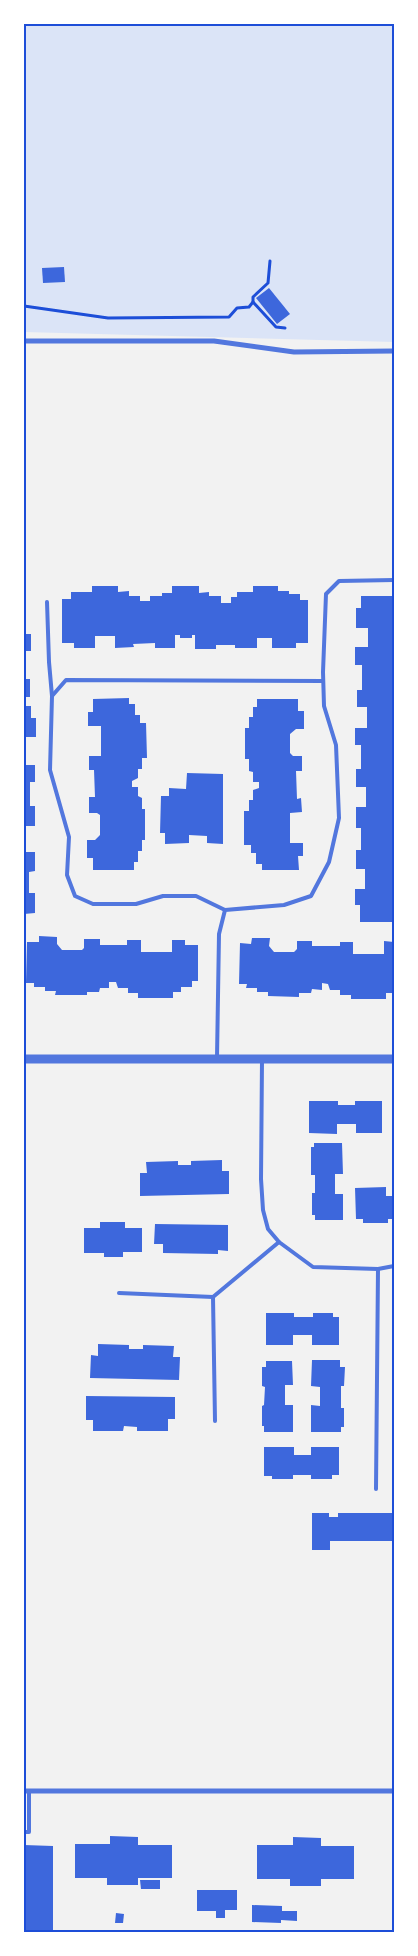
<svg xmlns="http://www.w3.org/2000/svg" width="418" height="1956" font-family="'Noto Sans',sans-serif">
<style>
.green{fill:#dbe4f7}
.building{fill:#3d67dc}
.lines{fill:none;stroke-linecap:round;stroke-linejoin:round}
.path{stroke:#1d4ed8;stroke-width:3}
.service{stroke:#5277de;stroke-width:4}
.minor{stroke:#5277de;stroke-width:5}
.tertiary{stroke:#5277de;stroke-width:9}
.neatline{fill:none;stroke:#1d4ed8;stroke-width:2}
</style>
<rect width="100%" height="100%" fill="#f2f2f2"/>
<!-- green -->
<path class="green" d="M 24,24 L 394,24 L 394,342 L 24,332 Z"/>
<!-- building -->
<g class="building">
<path d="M 64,267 L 65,282 L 43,283 L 42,268 Z"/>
<path d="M 269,288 L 290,314 L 277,324 L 256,298 Z"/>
<path d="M 92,586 L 118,586 L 118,592 L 129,591 L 129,596 L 140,596 L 140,601 L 150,601 L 150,596 L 162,596 L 162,593 L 172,593 L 172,586 L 199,586 L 199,593 L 209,592 L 209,596 L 221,596 L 221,603 L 231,603 L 231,597 L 237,597 L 237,592 L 253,592 L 253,586 L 278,586 L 278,591 L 289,591 L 289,594 L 300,594 L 300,600 L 308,600 L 308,643 L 296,643 L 296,648 L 272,648 L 272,638 L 257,638 L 257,648 L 235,648 L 235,645 L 216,645 L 216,649 L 195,649 L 195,635 L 192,635 L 192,638 L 180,638 L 180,635 L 175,635 L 175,648 L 155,648 L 155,643 L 133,644 L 134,647 L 115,648 L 115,636 L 95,636 L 95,648 L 74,648 L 74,643 L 62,643 L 62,599 L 71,599 L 71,592 L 92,592 Z"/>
<path d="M 361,596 L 394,596 L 394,922 L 360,922 L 360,905 L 355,905 L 355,889 L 365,889 L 365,869 L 356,869 L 356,850 L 361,850 L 361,828 L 356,828 L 356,807 L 366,807 L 366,787 L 356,787 L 356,769 L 361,769 L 361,745 L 355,745 L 355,728 L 367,728 L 367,707 L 357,707 L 357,690 L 362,690 L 362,665 L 355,665 L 355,647 L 368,647 L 368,628 L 356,628 L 356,608 L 361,608 Z"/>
<path d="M 24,620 L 26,620 L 26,634 L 31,634 L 31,651 L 24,651 Z"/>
<path d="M 24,679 L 30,679 L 30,697 L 26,697 L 26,706 L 31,706 L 31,718 L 36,718 L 36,737 L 24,737 Z"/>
<path d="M 129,698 L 129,704 L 135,704 L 135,715 L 140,715 L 140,723 L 146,723 L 147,758 L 142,758 L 142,769 L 138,769 L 138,778 L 132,781 L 132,787 L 138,787 L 138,796 L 142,798 L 142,809 L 145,809 L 145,840 L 142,840 L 142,851 L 138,851 L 138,862 L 134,862 L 134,870 L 93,870 L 93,858 L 87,858 L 87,840 L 95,840 L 100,835 L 100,815 L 97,813 L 89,813 L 89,797 L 95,797 L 94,770 L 89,770 L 89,756 L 101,756 L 101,726 L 88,726 L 88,712 L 93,712 L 93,699 Z"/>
<path d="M 257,699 L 298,699 L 298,711 L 304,711 L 304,729 L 296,729 L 290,734 L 290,753 L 293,756 L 302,756 L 302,771 L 296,771 L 297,799 L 301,798 L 302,812 L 290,813 L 290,843 L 303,843 L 303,856 L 298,856 L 299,870 L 262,870 L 262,864 L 256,864 L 256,853 L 251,853 L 251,845 L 244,845 L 244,811 L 249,811 L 249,800 L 253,800 L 253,790 L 259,788 L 259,782 L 253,782 L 253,772 L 249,771 L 249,759 L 245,759 L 245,728 L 249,728 L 249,717 L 253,717 L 253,707 L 257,707 Z"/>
<path d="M 24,765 L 35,765 L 35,782 L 30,782 L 30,806 L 35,806 L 35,826 L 24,826 Z"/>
<path d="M 187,773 L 223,774 L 223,844 L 207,843 L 207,836 L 189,835 L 189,843 L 165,844 L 165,833 L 160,833 L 161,796 L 169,796 L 169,788 L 186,789 Z"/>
<path d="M 24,852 L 35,852 L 35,871 L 29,872 L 29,893 L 35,893 L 35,913 L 24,914 Z"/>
<path d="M 39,936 L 57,937 L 57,944 L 62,950 L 82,950 L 84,948 L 84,939 L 100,939 L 100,945 L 127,945 L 127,940 L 141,940 L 141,952 L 172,952 L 172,940 L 185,940 L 185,945 L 198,945 L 198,981 L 192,981 L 192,987 L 181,987 L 181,992 L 173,992 L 173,998 L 138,998 L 138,993 L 128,993 L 128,988 L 118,988 L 116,982 L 109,982 L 109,988 L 100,988 L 99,992 L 87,992 L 87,995 L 55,995 L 56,991 L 45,991 L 45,987 L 34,987 L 34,983 L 26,983 L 27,942 L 39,942 Z"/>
<path d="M 252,938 L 270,938 L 269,946 L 274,952 L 294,952 L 297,949 L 297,941 L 312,941 L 312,946 L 340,946 L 340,942 L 353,942 L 353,954 L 384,954 L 384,941 L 394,942 L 394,993 L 386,993 L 386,999 L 351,999 L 351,995 L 340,995 L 340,990 L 330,990 L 328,984 L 322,983 L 322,990 L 312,989 L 311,993 L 299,993 L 299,997 L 268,996 L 268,992 L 257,992 L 257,988 L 246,988 L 247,984 L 239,984 L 240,943 L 251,944 Z"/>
<path d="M 309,1101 L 338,1101 L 338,1105 L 355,1105 L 355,1101 L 382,1101 L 382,1133 L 356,1133 L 356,1124 L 337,1124 L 337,1134 L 309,1133 Z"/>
<path d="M 314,1143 L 342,1143 L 343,1174 L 335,1174 L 335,1194 L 343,1194 L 343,1220 L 315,1220 L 315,1215 L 312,1215 L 312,1193 L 315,1193 L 315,1175 L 311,1175 L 311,1147 L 314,1147 Z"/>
<path d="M 222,1160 L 222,1171 L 229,1171 L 229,1194 L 140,1196 L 140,1173 L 147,1173 L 146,1162 L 178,1161 L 178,1165 L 191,1165 L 191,1161 Z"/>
<path d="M 386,1187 L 386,1196 L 394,1196 L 394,1219 L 388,1219 L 388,1223 L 363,1223 L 363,1219 L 356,1219 L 355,1188 Z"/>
<path d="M 100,1222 L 125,1222 L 125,1228 L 142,1228 L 142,1252 L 123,1252 L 123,1257 L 104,1257 L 104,1253 L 84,1253 L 84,1228 L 100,1228 Z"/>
<path d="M 155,1224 L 228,1225 L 228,1251 L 218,1250 L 218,1254 L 163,1253 L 163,1244 L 154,1244 Z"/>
<path d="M 266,1313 L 294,1313 L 294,1317 L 313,1317 L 313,1313 L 333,1313 L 333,1317 L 339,1317 L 339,1345 L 312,1345 L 312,1335 L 293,1335 L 293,1345 L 266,1345 Z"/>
<path d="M 98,1344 L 129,1345 L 129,1349 L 143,1349 L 143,1345 L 174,1346 L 173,1357 L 180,1357 L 179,1380 L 90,1378 L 91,1355 L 98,1356 Z"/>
<path d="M 312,1360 L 340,1360 L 340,1367 L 345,1367 L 344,1386 L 341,1386 L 341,1408 L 344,1408 L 344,1427 L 341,1427 L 341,1432 L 311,1432 L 311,1405 L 320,1406 L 320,1387 L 311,1386 Z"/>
<path d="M 266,1361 L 292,1361 L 293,1385 L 285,1385 L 285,1405 L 293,1405 L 293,1432 L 264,1432 L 264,1426 L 262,1426 L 262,1406 L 264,1405 L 265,1387 L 262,1386 L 262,1367 L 266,1367 Z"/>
<path d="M 86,1396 L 175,1397 L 175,1419 L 168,1419 L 168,1431 L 137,1431 L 137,1427 L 124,1426 L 123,1431 L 93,1431 L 93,1420 L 86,1420 Z"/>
<path d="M 264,1447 L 294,1447 L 294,1455 L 311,1455 L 311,1447 L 339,1447 L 339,1475 L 332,1475 L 332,1479 L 311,1479 L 311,1475 L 293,1475 L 293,1479 L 272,1479 L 272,1476 L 264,1476 Z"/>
<path d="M 312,1513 L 329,1513 L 329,1517 L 338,1517 L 338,1513 L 392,1513 L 392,1516 L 394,1516 L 394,1541 L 330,1541 L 330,1550 L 312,1550 Z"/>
<path d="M 110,1836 L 138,1837 L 138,1845 L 172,1845 L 172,1878 L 138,1878 L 138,1885 L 107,1885 L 107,1878 L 75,1878 L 75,1844 L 110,1844 Z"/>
<path d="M 293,1837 L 321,1838 L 321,1846 L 354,1846 L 354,1879 L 321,1879 L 321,1886 L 290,1886 L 290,1879 L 257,1879 L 257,1845 L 293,1845 Z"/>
<path d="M 24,1845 L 53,1846 L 53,1932 L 24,1932 Z"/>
<path d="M 140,1880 L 160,1880 L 160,1889 L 141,1889 Z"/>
<path d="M 197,1890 L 237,1890 L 237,1910 L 225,1910 L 225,1918 L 216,1918 L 216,1911 L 197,1911 Z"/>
<path d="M 252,1905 L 282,1906 L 282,1911 L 297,1911 L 297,1921 L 281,1920 L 281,1923 L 252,1922 Z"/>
<path d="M 116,1913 L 124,1914 L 123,1923 L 115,1923 Z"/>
</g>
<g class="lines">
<!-- path -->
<g class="path">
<path d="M 253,302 L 253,297 L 268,283 L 270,261"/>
<path d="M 24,306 L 108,318 L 229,317 L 237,308 L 249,307 L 253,302 L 276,327 L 285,328"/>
</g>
<!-- service -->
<g class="service">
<path d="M 47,602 L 49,662 L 52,696"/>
<path d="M 225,910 L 196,896 L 163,896 L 136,904 L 93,904 L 75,896 L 67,875 L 69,837 L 50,770 L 52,696 L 66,680 L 323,681"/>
<path d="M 217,1058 L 219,934 L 225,910 L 284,905 L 311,896 L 329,862 L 339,818 L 336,745 L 324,706 L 323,672 L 326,594 L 339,581 L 394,580"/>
<path d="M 262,1060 L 261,1179 L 263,1210 L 268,1229 L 279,1242 L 313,1267 L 378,1269 L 394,1266"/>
<path d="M 119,1293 L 213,1297 L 279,1242"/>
<path d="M 213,1297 L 215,1421"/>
<path d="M 376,1489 L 378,1269"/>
<path d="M 24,1832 L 29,1832 L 29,1791"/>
</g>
<!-- minor -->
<g class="minor">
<path d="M 24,341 L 214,341 L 294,352 L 394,351"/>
<path d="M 24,1791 L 394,1791"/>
</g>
<!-- tertiary -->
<path class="tertiary" d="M 24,1059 L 394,1059"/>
</g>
<!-- border -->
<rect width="418" height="1956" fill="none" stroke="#ffffff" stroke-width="50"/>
<rect x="25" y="25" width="368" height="1906" class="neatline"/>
</svg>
